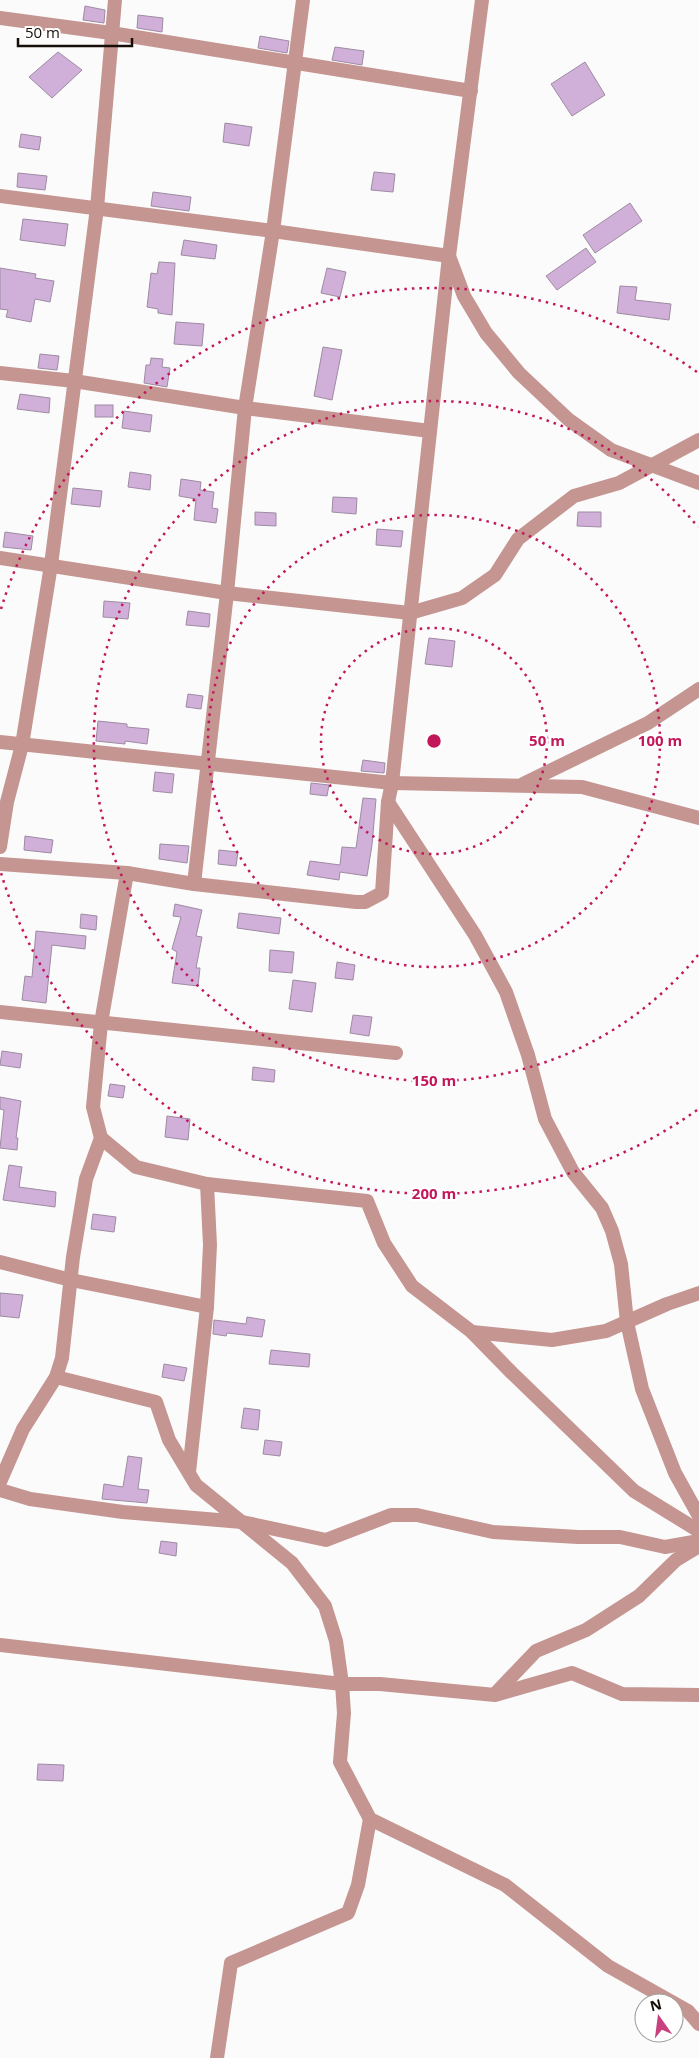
<svg xmlns="http://www.w3.org/2000/svg" width="699" height="2058" font-family="'Open Sans',sans-serif">
<style>
.building{fill:#d0b0d9;stroke:#9e8ba3}
.lines{fill:none;stroke-linecap:round;stroke-linejoin:round}
.street{stroke:#c49591;stroke-width:14}
.ring{fill:none;stroke:#c2185b;stroke-width:2.5;stroke-dasharray:2.5 5}
.centre{fill:#c2185b;stroke:#fff;stroke-width:2.5}
.ring-label{font-size:15px;text-anchor:middle;font-weight:bold;fill:#c2185b;stroke:#fff;stroke-width:4.5;stroke-linejoin:round;paint-order:stroke}
</style>
<rect width="100%" height="100%" fill="#fbfbfb"/>
<!-- building -->
<g class="building">
<path d="M 85,6 L 105,10 L 104,23 L 83,20 Z"/>
<path d="M 138,15 L 163,18 L 162,32 L 137,28 Z"/>
<path d="M 260,36 L 289,41 L 287,53 L 258,48 Z"/>
<path d="M 335,47 L 364,51 L 362,65 L 332,60 Z"/>
<path d="M 58,52 L 82,70 L 52,98 L 29,77 Z"/>
<path d="M 585,62 L 605,95 L 572,116 L 551,84 Z"/>
<path d="M 225,123 L 252,127 L 249,146 L 223,142 Z"/>
<path d="M 21,134 L 41,137 L 39,150 L 19,147 Z"/>
<path d="M 374,172 L 395,174 L 393,192 L 371,190 Z"/>
<path d="M 18,173 L 47,176 L 45,190 L 17,187 Z"/>
<path d="M 153,192 L 191,197 L 189,211 L 151,206 Z"/>
<path d="M 630,203 L 642,221 L 595,253 L 583,235 Z"/>
<path d="M 23,219 L 68,224 L 65,246 L 20,240 Z"/>
<path d="M 184,240 L 217,245 L 215,259 L 181,255 Z"/>
<path d="M 586,248 L 596,262 L 557,290 L 546,276 Z"/>
<path d="M 159,262 L 175,263 L 172,315 L 158,313 L 158,309 L 147,307 L 151,273 L 157,274 Z"/>
<path d="M 0,268 L 36,274 L 35,278 L 54,281 L 50,302 L 35,299 L 31,322 L 6,317 L 8,310 L 0,309 Z"/>
<path d="M 327,268 L 346,272 L 340,297 L 321,293 Z"/>
<path d="M 620,286 L 637,287 L 635,300 L 671,304 L 669,320 L 617,313 Z"/>
<path d="M 176,322 L 204,324 L 202,346 L 174,344 Z"/>
<path d="M 323,347 L 342,350 L 332,400 L 314,396 Z"/>
<path d="M 40,354 L 59,356 L 57,370 L 38,368 Z"/>
<path d="M 151,358 L 163,359 L 162,367 L 170,368 L 167,387 L 144,383 L 146,365 L 150,365 Z"/>
<path d="M 20,394 L 50,398 L 49,413 L 17,409 Z"/>
<rect x="95" y="405" width="18" height="12"/>
<path d="M 124,411 L 152,415 L 150,432 L 122,428 Z"/>
<path d="M 130,472 L 151,475 L 150,490 L 128,487 Z"/>
<path d="M 181,479 L 201,482 L 200,490 L 214,492 L 212,508 L 218,509 L 216,523 L 194,520 L 196,499 L 179,496 Z"/>
<path d="M 73,488 L 102,491 L 100,507 L 71,504 Z"/>
<path d="M 333,497 L 357,498 L 356,514 L 332,512 Z"/>
<path d="M 255,512 L 276,513 L 276,526 L 255,525 Z"/>
<path d="M 578,512 L 601,512 L 601,527 L 577,526 Z"/>
<path d="M 377,529 L 403,531 L 401,547 L 376,545 Z"/>
<path d="M 5,532 L 33,536 L 31,550 L 3,547 Z"/>
<path d="M 104,601 L 130,603 L 128,619 L 103,617 Z"/>
<path d="M 188,611 L 210,614 L 209,627 L 186,625 Z"/>
<path d="M 429,638 L 455,641 L 452,667 L 425,664 Z"/>
<path d="M 188,694 L 203,696 L 201,709 L 186,707 Z"/>
<path d="M 98,721 L 127,724 L 127,727 L 149,729 L 147,744 L 125,741 L 125,744 L 96,741 Z"/>
<path d="M 363,760 L 385,763 L 384,773 L 361,771 Z"/>
<path d="M 155,772 L 174,774 L 172,793 L 153,791 Z"/>
<path d="M 311,783 L 329,785 L 327,796 L 310,794 Z"/>
<path d="M 363,798 L 376,799 L 372,845 L 367,876 L 340,872 L 339,880 L 307,875 L 310,861 L 340,865 L 342,847 L 356,848 Z"/>
<path d="M 25,836 L 53,840 L 51,853 L 24,850 Z"/>
<path d="M 160,844 L 189,846 L 187,863 L 159,859 Z"/>
<path d="M 219,850 L 238,852 L 236,866 L 218,864 Z"/>
<path d="M 175,904 L 202,910 L 196,936 L 202,937 L 196,968 L 200,968 L 198,986 L 172,983 L 177,952 L 172,949 L 181,917 L 173,916 Z"/>
<path d="M 239,913 L 281,918 L 279,934 L 237,928 Z"/>
<path d="M 81,914 L 97,916 L 96,930 L 80,928 Z"/>
<path d="M 36,931 L 86,936 L 85,949 L 52,945 L 46,1003 L 22,1000 L 25,976 L 32,977 Z"/>
<path d="M 270,950 L 294,952 L 292,973 L 269,971 Z"/>
<path d="M 337,962 L 355,965 L 353,980 L 335,978 Z"/>
<path d="M 293,980 L 316,983 L 312,1012 L 289,1009 Z"/>
<path d="M 353,1015 L 372,1017 L 369,1036 L 350,1033 Z"/>
<path d="M 2,1051 L 22,1054 L 20,1068 L 0,1065 Z"/>
<path d="M 253,1067 L 275,1070 L 274,1082 L 252,1080 Z"/>
<path d="M 110,1084 L 125,1086 L 123,1098 L 108,1096 Z"/>
<path d="M 0,1097 L 21,1101 L 16,1138 L 18,1138 L 17,1150 L 0,1148 L 4,1110 L 0,1109 Z"/>
<path d="M 167,1116 L 190,1119 L 188,1140 L 165,1137 Z"/>
<path d="M 9,1165 L 22,1167 L 19,1187 L 56,1192 L 55,1207 L 3,1200 Z"/>
<path d="M 93,1214 L 116,1217 L 114,1232 L 91,1229 Z"/>
<path d="M 0,1293 L 23,1295 L 19,1318 L 0,1316 Z"/>
<path d="M 247,1317 L 265,1320 L 262,1337 L 227,1333 L 226,1336 L 213,1334 L 214,1320 L 246,1324 Z"/>
<path d="M 271,1350 L 310,1354 L 309,1367 L 269,1364 Z"/>
<path d="M 164,1364 L 187,1368 L 184,1381 L 162,1377 Z"/>
<path d="M 244,1408 L 260,1410 L 258,1430 L 241,1428 Z"/>
<path d="M 265,1440 L 282,1442 L 280,1456 L 263,1454 Z"/>
<path d="M 128,1456 L 142,1458 L 138,1489 L 149,1490 L 147,1503 L 102,1499 L 104,1484 L 123,1487 Z"/>
<path d="M 161,1541 L 177,1543 L 176,1556 L 159,1553 Z"/>
<path d="M 38,1764 L 64,1765 L 63,1781 L 37,1780 Z"/>
</g>
<g class="lines">
<!-- street -->
<g class="street">
<path d="M 0,18 L 111,33 L 471,91"/>
<path d="M 0,196 L 273,231 L 449,256 L 464,296 L 486,333 L 519,373 L 569,420 L 611,450 L 699,483"/>
<path d="M 0,373 L 74,381 L 245,408 L 430,431"/>
<path d="M 0,558 L 227,593 L 410,613 L 462,598 L 495,575 L 518,539 L 574,496 L 619,483 L 699,440"/>
<path d="M 0,742 L 392,783 L 582,787 L 699,818"/>
<path d="M 523,784 L 648,723 L 699,689"/>
<path d="M 388,802 L 475,935 L 506,992 L 528,1055 L 545,1119 L 573,1172 L 602,1208 L 612,1231 L 621,1264 L 627,1322 L 642,1389 L 675,1473 L 699,1516"/>
<path d="M 0,847 L 7,802 L 22,745 L 51,565 L 97,208 L 115,0"/>
<path d="M 0,864 L 127,873 L 194,884 L 356,902 L 365,902 L 382,893 L 388,802 L 392,783 L 449,256 L 482,0"/>
<path d="M 194,884 L 227,593 L 245,408 L 273,231 L 303,0"/>
<path d="M 0,1012 L 396,1053"/>
<path d="M 101,1138 L 136,1167 L 207,1184 L 367,1201 L 384,1243 L 412,1286 L 472,1332 L 512,1373 L 634,1491 L 699,1531"/>
<path d="M 0,1262 L 71,1280 L 207,1307"/>
<path d="M 472,1332 L 552,1340 L 606,1331 L 667,1304 L 699,1293"/>
<path d="M 56,1377 L 156,1402 L 169,1440 L 196,1485 L 292,1563 L 325,1606 L 336,1641 L 342,1684 L 344,1713 L 340,1762 L 370,1819 L 505,1885 L 608,1966 L 688,2011 L 699,2024"/>
<path d="M 189,1472 L 207,1307 L 210,1245 L 207,1184"/>
<path d="M 0,1482 L 23,1429 L 56,1377 L 62,1358 L 73,1257 L 86,1179 L 101,1138 L 93,1107 L 101,1023 L 127,873"/>
<path d="M 0,1490 L 30,1499 L 123,1512 L 242,1522 L 326,1540 L 391,1515 L 417,1515 L 493,1532 L 578,1537 L 620,1537 L 665,1547 L 699,1541"/>
<path d="M 0,1645 L 342,1684 L 380,1684 L 495,1695 L 572,1673 L 622,1694 L 699,1695"/>
<path d="M 495,1694 L 536,1651 L 586,1630 L 639,1596 L 676,1560 L 699,1546"/>
<path d="M 217,2058 L 231,1963 L 348,1913 L 358,1885 L 370,1819"/>
</g>
</g>
<!-- distance rings -->
<g class="ring">
<circle cx="434" cy="741" r="113"/>
<circle cx="434" cy="741" r="226"/>
<path d="M698 955A340 340 0 1 1 698 527"/>
<path d="M697 1110A453 453 0 0 1 1 873M1 609A453 453 0 0 1 697 372"/>
</g>
<circle cx="434" cy="741" r="8" class="centre"/>
<g class="ring-label">
<text x="547" y="746">50 m</text>
<text x="660" y="746">100 m</text>
<text x="434" y="1086">150 m</text>
<text x="434" y="1199">200 m</text>
</g>
<!-- north arrow -->
<g transform="translate(659 2018) rotate(346)"><circle r="24" fill="#ffffff" stroke="#a29f9c"/>
<path d="M0-4L9 19L0 12L-9 19Z" fill="#c8407e"/>
<text y="-8" font-size="14" font-weight="bold" text-anchor="middle" fill="#170e07">N</text>
</g>
<!-- scale -->
<path d="M18 38v8h114v-8" fill="none" stroke="#170e07" stroke-width="2.5"/>
<text x="25" y="38" font-size="15" fill="#170e07" stroke="#ffffff" stroke-width="4" paint-order="stroke">50 m</text>
</svg>
